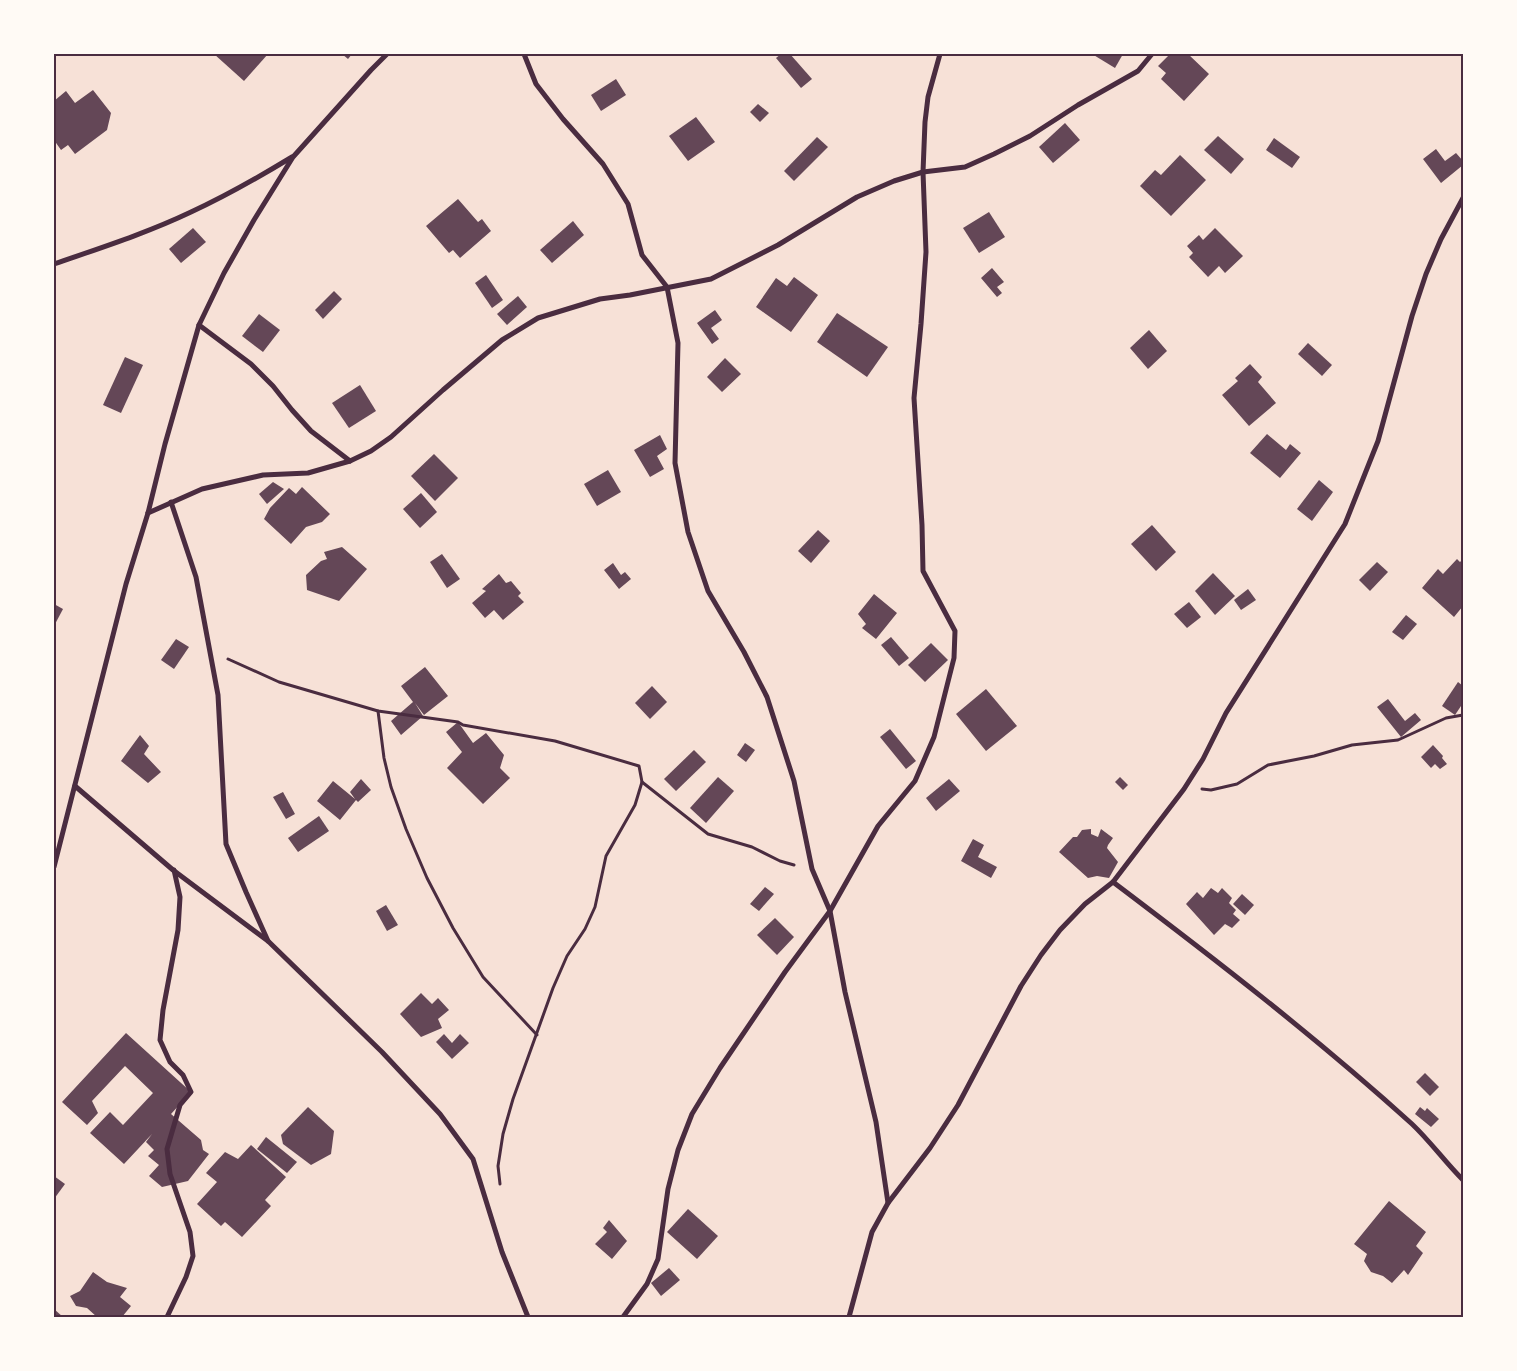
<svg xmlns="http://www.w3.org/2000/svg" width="1517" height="1371" font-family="Bitter,serif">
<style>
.building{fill:#644757}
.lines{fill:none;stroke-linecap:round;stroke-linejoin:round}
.path{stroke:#4a2c40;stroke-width:3}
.minor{stroke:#4a2c40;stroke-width:5}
.neatline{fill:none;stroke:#4a2c40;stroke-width:2}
</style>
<rect width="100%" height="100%" fill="#f7e1d7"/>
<!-- building -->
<g class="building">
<path d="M 214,54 L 268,54 L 244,81 Z"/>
<path d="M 342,54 L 352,54 L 348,59 Z"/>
<path d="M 781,54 L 790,54 L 812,79 L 801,88 L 776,58 Z"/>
<path d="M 1092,54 L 1123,54 L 1115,68 Z"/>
<path d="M 1170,54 L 1176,54 L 1179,56 L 1181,54 L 1188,54 L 1209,74 L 1184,101 L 1161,79 L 1166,73 L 1158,66 Z"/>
<path d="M 616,79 L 626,95 L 601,111 L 591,95 Z"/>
<path d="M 93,90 L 111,113 L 107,130 L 75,154 L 68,145 L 61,150 L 54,140 L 54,101 L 66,91 L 75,103 Z"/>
<path d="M 758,104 L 769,113 L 760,122 L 750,112 Z"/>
<path d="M 696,117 L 715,142 L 688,161 L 669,136 Z"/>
<path d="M 1065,123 L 1080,140 L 1053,163 L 1039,147 Z"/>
<path d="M 1218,136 L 1244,159 L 1231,174 L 1204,150 Z"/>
<path d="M 817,137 L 828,147 L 794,181 L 784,171 Z"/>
<path d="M 1274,138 L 1300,157 L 1292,168 L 1266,150 Z"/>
<path d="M 1436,149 L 1445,161 L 1456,153 L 1463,161 L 1463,165 L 1441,183 L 1423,159 Z"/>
<path d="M 1180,155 L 1206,180 L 1171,216 L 1140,186 L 1155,170 L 1161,175 Z"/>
<path d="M 458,199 L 478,222 L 482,219 L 491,231 L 460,258 L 453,250 L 449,253 L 426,226 Z"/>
<path d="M 989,212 L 1005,237 L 979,253 L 963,228 Z"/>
<path d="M 573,221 L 584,235 L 552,263 L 540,250 Z"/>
<path d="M 193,228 L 206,242 L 181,263 L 169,249 Z"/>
<path d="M 1215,228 L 1243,256 L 1225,273 L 1219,266 L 1208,277 L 1189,257 L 1193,253 L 1187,246 L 1199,235 L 1203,240 Z"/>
<path d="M 992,268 L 1004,282 L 997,287 L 1002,293 L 997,297 L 981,278 Z"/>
<path d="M 486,275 L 503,300 L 492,308 L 475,283 Z"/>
<path d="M 794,277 L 818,295 L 791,332 L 756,307 L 776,278 L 787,286 Z"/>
<path d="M 334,291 L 342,299 L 323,319 L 315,310 Z"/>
<path d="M 518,296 L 527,307 L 507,325 L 497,314 Z"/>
<path d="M 715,310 L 722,320 L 711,328 L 719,339 L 712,344 L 697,323 Z"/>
<path d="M 837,313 L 888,347 L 867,377 L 817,342 Z"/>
<path d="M 259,314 L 280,330 L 263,352 L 242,336 Z"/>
<path d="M 1149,330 L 1167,351 L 1148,369 L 1130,348 Z"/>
<path d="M 1308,343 L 1332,365 L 1322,376 L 1298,354 Z"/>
<path d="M 125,357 L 143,365 L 121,413 L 103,405 Z"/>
<path d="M 725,358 L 741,374 L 722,392 L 707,377 Z"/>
<path d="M 1250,364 L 1262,377 L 1258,382 L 1276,403 L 1249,426 L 1222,395 L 1238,381 L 1235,378 Z"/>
<path d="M 360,385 L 376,411 L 349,428 L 332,403 Z"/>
<path d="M 1267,434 L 1286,450 L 1290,444 L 1301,453 L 1280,478 L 1250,453 Z"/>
<path d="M 660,435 L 667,449 L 657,456 L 664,469 L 650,477 L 634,450 Z"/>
<path d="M 434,454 L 458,478 L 435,501 L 411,476 Z"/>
<path d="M 608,470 L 621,492 L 597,506 L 584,484 Z"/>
<path d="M 1319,480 L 1333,492 L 1312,521 L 1297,509 Z"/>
<path d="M 273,482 L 284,489 L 267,504 L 259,494 Z"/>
<path d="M 302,487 L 330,514 L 322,522 L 306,527 L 291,544 L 264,519 L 270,508 L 289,488 L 296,494 Z"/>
<path d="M 421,493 L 437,512 L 420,528 L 403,509 Z"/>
<path d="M 1152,525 L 1176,552 L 1156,571 L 1131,544 Z"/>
<path d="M 818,530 L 830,541 L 811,563 L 798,551 Z"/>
<path d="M 342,547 L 367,569 L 339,601 L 307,590 L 306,575 L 321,561 L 327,559 L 324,552 Z"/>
<path d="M 442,554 L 460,579 L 447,588 L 430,562 Z"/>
<path d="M 1457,559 L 1460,562 L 1463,559 L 1463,606 L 1454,617 L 1422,588 L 1438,569 L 1443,574 Z"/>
<path d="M 1377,562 L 1388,572 L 1370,591 L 1359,580 Z"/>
<path d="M 613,563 L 621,575 L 625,572 L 631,579 L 619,589 L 604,570 Z"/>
<path d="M 1213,573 L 1235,596 L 1215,615 L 1195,591 Z"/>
<path d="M 499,574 L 506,583 L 511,581 L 521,593 L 518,596 L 524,602 L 503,620 L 494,610 L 485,618 L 472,603 L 486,591 L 482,589 Z"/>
<path d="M 1248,589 L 1256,600 L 1241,610 L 1234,600 Z"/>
<path d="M 874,594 L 897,613 L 876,639 L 862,628 L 866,624 L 858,614 Z"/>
<path d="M 1189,602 L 1201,617 L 1187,628 L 1174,614 Z"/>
<path d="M 54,604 L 63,609 L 54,626 Z"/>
<path d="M 1406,615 L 1417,624 L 1403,640 L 1392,632 Z"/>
<path d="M 891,637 L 909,658 L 899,666 L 881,645 Z"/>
<path d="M 176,639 L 189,647 L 174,669 L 161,660 Z"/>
<path d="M 931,643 L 948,660 L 925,682 L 908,665 Z"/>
<path d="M 425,667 L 448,696 L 424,715 L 415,703 L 423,716 L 401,735 L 391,721 L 413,702 L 401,686 Z"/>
<path d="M 1458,682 L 1463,686 L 1463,703 L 1455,715 L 1442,706 Z"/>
<path d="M 652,686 L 667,702 L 650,719 L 635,703 Z"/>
<path d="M 986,689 L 1017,726 L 986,751 L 956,714 Z"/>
<path d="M 1388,699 L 1405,721 L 1415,713 L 1421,720 L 1401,737 L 1377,707 Z"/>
<path d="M 458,722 L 473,743 L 486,733 L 504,755 L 500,768 L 510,778 L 483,804 L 447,768 L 462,752 L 446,732 Z"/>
<path d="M 890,729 L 916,761 L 906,769 L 880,737 Z"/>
<path d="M 140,735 L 149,746 L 144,754 L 161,772 L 148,783 L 121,761 Z"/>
<path d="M 745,743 L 755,750 L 746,762 L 737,755 Z"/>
<path d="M 1433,745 L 1443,756 L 1442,758 L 1447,764 L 1440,769 L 1435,764 L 1431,768 L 1421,757 Z"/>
<path d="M 694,750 L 706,762 L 676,791 L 664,779 Z"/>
<path d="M 718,777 L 734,791 L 706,823 L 690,808 Z"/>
<path d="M 1120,777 L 1128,785 L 1123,790 L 1115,782 Z"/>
<path d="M 361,779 L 371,790 L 358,802 L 356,800 L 340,820 L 317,801 L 333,781 L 355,799 L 350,792 Z"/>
<path d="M 949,779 L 960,791 L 936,811 L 926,798 Z"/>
<path d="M 283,792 L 295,814 L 286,819 L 273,797 Z"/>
<path d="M 319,816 L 329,831 L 298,852 L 288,838 Z"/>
<path d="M 1091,829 L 1091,834 L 1098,837 L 1101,829 L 1113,838 L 1108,845 L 1107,848 L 1118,862 L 1109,878 L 1097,876 L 1088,878 L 1059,852 L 1073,837 L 1077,837 L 1082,830 Z"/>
<path d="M 973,839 L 984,845 L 978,857 L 997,867 L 991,878 L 961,861 Z"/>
<path d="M 765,887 L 774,894 L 759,911 L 750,904 Z"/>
<path d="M 1211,888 L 1218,893 L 1222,888 L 1232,898 L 1229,903 L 1236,910 L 1233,914 L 1240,920 L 1232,928 L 1225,924 L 1214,935 L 1186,904 L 1197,892 L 1203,898 Z"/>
<path d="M 1242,894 L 1254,905 L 1245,915 L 1233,904 Z"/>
<path d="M 386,905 L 398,925 L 387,931 L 376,911 Z"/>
<path d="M 775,918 L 794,937 L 777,955 L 757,935 Z"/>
<path d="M 421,993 L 432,1004 L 438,998 L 449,1010 L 438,1019 L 442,1028 L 421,1037 L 400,1014 Z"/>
<path d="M 126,1033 L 191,1092 L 171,1114 L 201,1140 L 203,1150 L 209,1154 L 188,1181 L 162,1187 L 149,1176 L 159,1165 L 148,1156 L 154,1150 L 146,1142 L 152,1134 L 124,1164 L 90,1133 L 110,1112 L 123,1125 L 153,1093 L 125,1066 L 92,1101 L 98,1113 L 87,1125 L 62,1102 Z"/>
<path d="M 444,1034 L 452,1043 L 460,1034 L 469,1043 L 452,1059 L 436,1042 Z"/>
<path d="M 1425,1073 L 1439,1087 L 1430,1096 L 1416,1082 Z"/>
<path d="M 308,1107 L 334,1131 L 331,1154 L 311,1165 L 283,1144 L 281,1135 Z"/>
<path d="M 1420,1107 L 1425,1111 L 1427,1108 L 1439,1119 L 1431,1127 L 1415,1114 Z"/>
<path d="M 266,1137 L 297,1162 L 287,1173 L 257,1149 Z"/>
<path d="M 251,1145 L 286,1177 L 265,1200 L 271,1206 L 242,1237 L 225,1222 L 221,1226 L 197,1204 L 217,1182 L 206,1173 L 225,1152 L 238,1159 Z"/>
<path d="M 54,1176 L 65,1184 L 54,1199 Z"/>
<path d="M 1389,1201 L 1426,1232 L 1416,1246 L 1423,1253 L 1408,1275 L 1404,1270 L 1392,1283 L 1383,1276 L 1371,1272 L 1364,1261 L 1367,1254 L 1354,1244 Z"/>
<path d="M 688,1209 L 718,1236 L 697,1259 L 667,1232 Z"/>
<path d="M 609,1220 L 627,1241 L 612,1259 L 595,1244 L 607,1232 L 603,1228 Z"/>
<path d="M 669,1268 L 680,1280 L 661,1296 L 651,1283 Z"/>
<path d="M 93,1272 L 107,1282 L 127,1288 L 120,1297 L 131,1306 L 122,1317 L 97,1317 L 87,1308 L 76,1306 L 70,1296 L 80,1291 Z"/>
<path d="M 54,1309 L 63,1317 L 54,1317 Z"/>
</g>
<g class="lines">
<!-- path -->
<g class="path">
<path d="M 228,659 L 279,682 L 378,711 L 458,722 L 463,725 L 555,741 L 639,766 L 642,782 L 708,834 L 752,847 L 780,861 L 794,865"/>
<path d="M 378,711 L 384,758 L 391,787 L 406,829 L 427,878 L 453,928 L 483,977 L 537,1035"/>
<path d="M 1202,789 L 1211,790 L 1237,784 L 1268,765 L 1314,756 L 1352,745 L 1398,740 L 1446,718 L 1463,715"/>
<path d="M 500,1184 L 498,1166 L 503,1134 L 513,1099 L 553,988 L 567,956 L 585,929 L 595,907 L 606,856 L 635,805 L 642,782"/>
</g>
<!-- minor -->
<g class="minor">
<path d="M 524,54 L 536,84 L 563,119 L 603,164 L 628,204 L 642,255 L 667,287 L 678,343 L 675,463 L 688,532 L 708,591 L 744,652 L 767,697 L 794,781 L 812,869 L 830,911 L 845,992 L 876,1122 L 888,1203"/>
<path d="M 54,264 C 100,248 147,233 191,212 C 226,196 259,177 292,157"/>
<path d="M 199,325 L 251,364 L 273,386 L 292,410 L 311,431 L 350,461"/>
<path d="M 171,502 L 196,577 L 218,695 L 226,844 L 246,892 L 268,941"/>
<path d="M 148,513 L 202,489 L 263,475 L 308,473 L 350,461 L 371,451 L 391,437 L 443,390 L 502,340 L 538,318 L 600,299 L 630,295 L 711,279 L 778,245 L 857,197 L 894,181 L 923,172 L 965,167 L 994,154 L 1030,136 L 1078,105 L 1138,71 L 1152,54"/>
<path d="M 75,786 L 173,870 L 268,941 L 382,1052 L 440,1114 L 473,1159 L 502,1252 L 528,1317"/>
<path d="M 54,867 L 126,584 L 148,513 L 165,444 L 199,325 L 224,273 L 254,220 L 293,157 L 371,70 L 387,54"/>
<path d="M 1113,882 C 1215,959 1317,1038 1412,1124 C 1430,1141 1445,1162 1463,1180"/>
<path d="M 167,1317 L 186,1277 L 193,1256 L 190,1232 L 170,1174 L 167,1149 L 180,1105 L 191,1092 L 183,1075 L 170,1062 L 160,1040 L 163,1010 L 178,930 L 180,897 L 174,870"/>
<path d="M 623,1317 L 647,1284 L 658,1259 L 668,1189 L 678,1150 L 692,1114 L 720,1068 L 785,972 L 830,911 L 878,826 L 915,781 L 934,737 L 954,658 L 955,631 L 923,571 L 922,525 L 914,398 L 921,324 L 926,252 L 923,172 L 925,122 L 928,97 L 940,54"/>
<path d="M 849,1317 L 872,1232 L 888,1203 L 930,1148 L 958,1105 L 1021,986 L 1041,955 L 1060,930 L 1085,904 L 1113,882 L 1184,789 L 1203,759 L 1226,713 L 1345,524 L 1378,441 L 1412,316 L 1426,274 L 1441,239 L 1463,198"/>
</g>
</g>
<!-- border -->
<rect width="1517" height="1371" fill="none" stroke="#fffaf5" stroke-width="110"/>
<rect x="55" y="55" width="1407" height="1261" class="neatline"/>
</svg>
